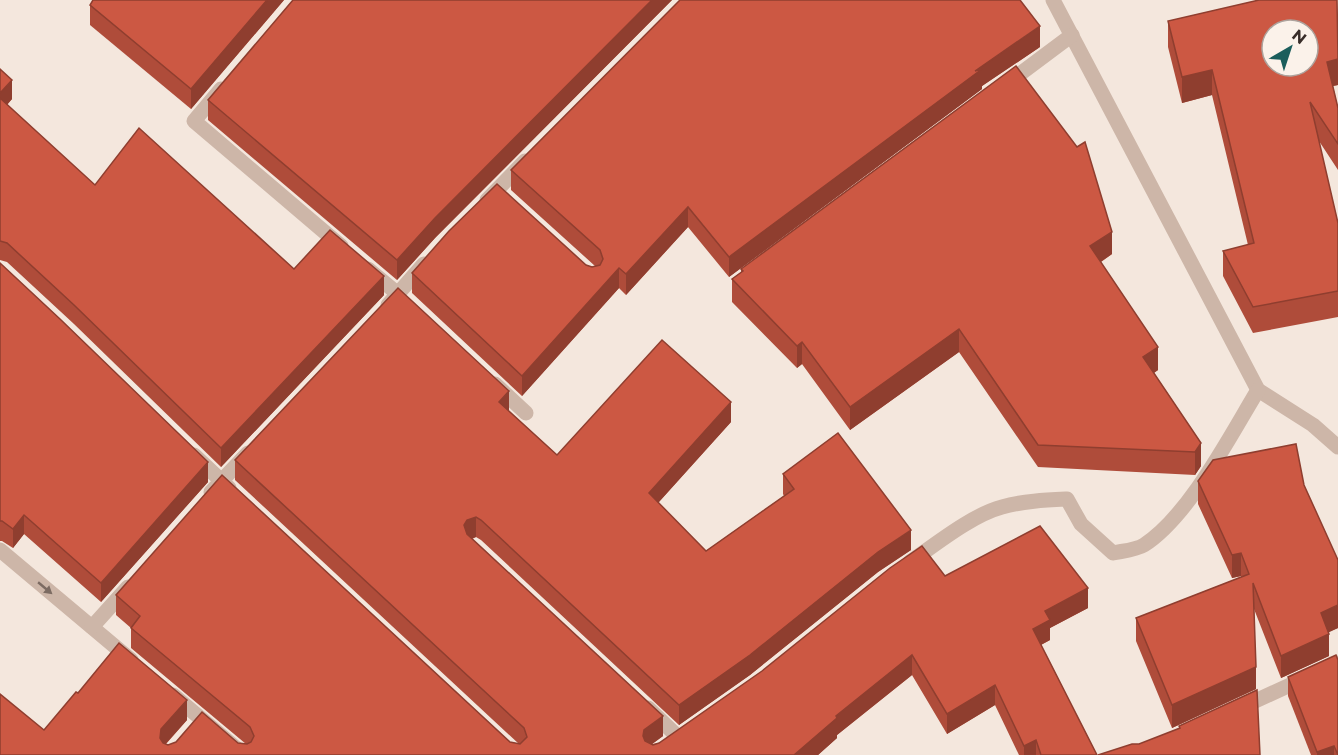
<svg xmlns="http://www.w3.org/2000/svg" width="1338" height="755" font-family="Montserrat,sans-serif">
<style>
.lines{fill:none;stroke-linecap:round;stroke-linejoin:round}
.lane{stroke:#cdb6a8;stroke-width:15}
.street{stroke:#cdb6a8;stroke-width:15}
.wall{fill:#af4c3a}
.shaded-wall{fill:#8f3e2f}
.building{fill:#cc5843;stroke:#8f3e2f;stroke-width:1.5;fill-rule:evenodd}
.oneway{fill:#7c6b62}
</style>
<rect width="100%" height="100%" fill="#f4e7dd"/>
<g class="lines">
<!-- lane -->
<path class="lane" d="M 495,384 L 526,413"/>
<!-- street -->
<g class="street">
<path d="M 1053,0 L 1258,390 L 1313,425 L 1338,447"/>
<path d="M 1005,85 L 1072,35"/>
<path d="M 221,89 L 194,121 L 341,246"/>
<path d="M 487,200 L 525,161"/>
<path d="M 368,269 L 398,294"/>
<path d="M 388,305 L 424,264"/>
<path d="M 194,455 L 229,488"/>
<path d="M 211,492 L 248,453"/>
<path d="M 0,550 L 131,660"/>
<path d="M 910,562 C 936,544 972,515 1002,507 C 1023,501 1046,500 1067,499 L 1081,524 L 1113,553 C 1122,551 1136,550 1144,545 C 1189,516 1230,436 1258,390"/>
<path d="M 92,627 L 128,587"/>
<path d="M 173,695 L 244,755"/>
<path d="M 648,708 L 678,737"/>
<path d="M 1240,708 L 1338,663"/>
</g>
</g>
<!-- wall -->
<g class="wall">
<path d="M 93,0 L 284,0 L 191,109 L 90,25 L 90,5 Z"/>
<path d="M 293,0 L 672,0 L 435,238 L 397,280 L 208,120 L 208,100 Z"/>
<path d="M 1168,21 L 1338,85 L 1333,86 L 1338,108 L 1338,170 L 1319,141 L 1338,223 L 1338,317 L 1253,333 L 1223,276 L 1223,251 L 1248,245 L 1212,95 L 1182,103 L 1168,47 Z"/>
<path d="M 1040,47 L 982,86 L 982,89 L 729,277 L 688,227 L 626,295 L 619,288 L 522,396 L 412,293 L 412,273 L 586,265 L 592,267 L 595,266 L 511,190 L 511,170 Z"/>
<path d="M 0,69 L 12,99 L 7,105 L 95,185 L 294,269 L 384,295 L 221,467 L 74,324 L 7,262 L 0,260 Z"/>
<path d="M 1112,254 L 1101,262 L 1158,370 L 1154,373 L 1201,443 L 1201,466 L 1195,475 L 1038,467 L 959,352 L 850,430 L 802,364 L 797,368 L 732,302 L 732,279 L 741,272 L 741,269 Z"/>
<path d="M 0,263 L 208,482 L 101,602 L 24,534 L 13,548 L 2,541 L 0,541 Z"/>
<path d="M 509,411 L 557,455 L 731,422 L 658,503 L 706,551 L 784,496 L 783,494 L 783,474 L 911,550 L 878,572 L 750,675 L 679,725 L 481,540 L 476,537 L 472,539 L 663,736 L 652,744 L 659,743 L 945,576 L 1088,608 L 1050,628 L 1050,640 L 1041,645 L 1097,755 L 1019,755 L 995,705 L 947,734 L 912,675 L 837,735 L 837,738 L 818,755 L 0,755 L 44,730 L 78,693 L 187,720 L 166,744 L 168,745 L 238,743 L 246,744 L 131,648 L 131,628 L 116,615 L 116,595 L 510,742 L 519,744 L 235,480 L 235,460 Z"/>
<path d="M 1198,481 L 1304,485 L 1338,628 L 1328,632 L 1329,656 L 1281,678 L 1254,609 L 1256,689 L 1172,728 L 1136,641 L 1136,618 L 1241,577 L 1241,576 L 1232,578 L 1198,504 Z"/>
<path d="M 1336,655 L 1338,755 L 1311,755 L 1288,696 L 1288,677 Z"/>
</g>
<!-- shaded-wall -->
<g class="shaded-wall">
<path d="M 267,0 L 284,0 L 191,109 L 191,89 Z"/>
<path d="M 652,0 L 672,0 L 435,238 L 397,280 L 397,260 L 435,218 Z"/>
<path d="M 1040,26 L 1040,47 L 982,86 L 982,89 L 729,277 L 729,257 L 975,71 Z"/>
<path d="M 1338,59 L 1338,85 L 1327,87 L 1327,62 Z"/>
<path d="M 1212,70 L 1212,95 L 1182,103 L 1182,77 Z"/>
<path d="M 12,80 L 12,99 L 0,112 L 0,93 Z"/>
<path d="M 688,207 L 688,227 L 626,295 L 626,274 Z"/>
<path d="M 1112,232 L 1112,254 L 1090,269 L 1090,246 Z"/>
<path d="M 619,268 L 619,288 L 522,396 L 522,376 Z"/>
<path d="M 384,276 L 384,295 L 221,467 L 221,448 Z"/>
<path d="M 959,329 L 959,352 L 850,430 L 850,407 Z"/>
<path d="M 802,342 L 802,364 L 797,368 L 797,346 Z"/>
<path d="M 1158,347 L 1158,370 L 1143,380 L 1143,357 Z"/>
<path d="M 509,391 L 509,411 L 499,422 L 499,402 Z"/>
<path d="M 731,402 L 731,422 L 649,513 L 649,493 Z"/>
<path d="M 1201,443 L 1201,466 L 1195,475 L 1195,452 Z"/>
<path d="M 208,462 L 208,482 L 101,602 L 101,583 Z"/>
<path d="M 24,515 L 24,534 L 13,548 L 13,529 Z"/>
<path d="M 476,517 L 476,537 L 467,540 L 464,525 L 467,520 Z"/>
<path d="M 911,530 L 911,550 L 878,572 L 750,675 L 679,725 L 679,705 L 878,552 Z"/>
<path d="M 1241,553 L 1241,576 L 1232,578 L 1232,555 Z"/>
<path d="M 1088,588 L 1088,608 L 1050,628 L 1050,640 L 1033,649 L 1033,629 L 1045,611 Z"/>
<path d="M 1338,605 L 1338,628 L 1321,636 L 1321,613 Z"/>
<path d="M 1329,634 L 1329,656 L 1281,678 L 1281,656 Z"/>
<path d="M 912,655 L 912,675 L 837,735 L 837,738 L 818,755 L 794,755 L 836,716 Z"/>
<path d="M 1256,667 L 1256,689 L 1172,728 L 1172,705 Z"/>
<path d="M 995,685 L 995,705 L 947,734 L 947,714 Z"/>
<path d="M 187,700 L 187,720 L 161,749 L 160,738 L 161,729 Z"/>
<path d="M 663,716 L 663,736 L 644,750 L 643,736 L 644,730 Z"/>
<path d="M 1036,740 L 1036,755 L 1024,755 L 1024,746 Z"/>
<path d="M 1334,746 L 1334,755 L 1317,755 L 1317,752 Z"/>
</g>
<!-- building -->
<g class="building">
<path d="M 93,0 L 267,0 L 191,89 L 90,5 Z"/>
<path d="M 293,0 L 652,0 L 435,218 L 397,260 L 208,100 Z"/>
<path d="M 680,0 L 1020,0 L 1040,26 L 975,71 L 982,69 L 729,257 L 688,207 L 626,274 L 619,268 L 522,376 L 412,273 L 449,231 L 497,184 L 586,265 L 592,267 L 600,265 L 603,259 L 600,250 L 511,170 Z"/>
<path d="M 1259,0 L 1337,0 L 1338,59 L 1327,62 L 1338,108 L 1338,144 L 1310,102 L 1338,223 L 1338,291 L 1253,307 L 1223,251 L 1254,243 L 1212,70 L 1182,77 L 1168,21 ZM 1272,30 L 1308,30 L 1308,66 L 1272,66 Z"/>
<path d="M 1016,66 L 1077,147 L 1085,142 L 1112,232 L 1090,246 L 1158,347 L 1143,357 L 1201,443 L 1195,452 L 1038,445 L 959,329 L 850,407 L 802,342 L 797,346 L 732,279 L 743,271 L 741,269 Z"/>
<path d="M 0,69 L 12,80 L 0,93 Z"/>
<path d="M 0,98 L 95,185 L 139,128 L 294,269 L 330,230 L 384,276 L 221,448 L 74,305 L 7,243 L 0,241 Z"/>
<path d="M 0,263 L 60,319 L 208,462 L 101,583 L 24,515 L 13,529 L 2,521 L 0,521 Z"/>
<path d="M 398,288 L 509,391 L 499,402 L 557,455 L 662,340 L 731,402 L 649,493 L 706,551 L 794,489 L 783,474 L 838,433 L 911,530 L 878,552 L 750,655 L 679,705 L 481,520 L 476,517 L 467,520 L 464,525 L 467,534 L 663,716 L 644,730 L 643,736 L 645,741 L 653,745 L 659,743 L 762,671 L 890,568 L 922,546 L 945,576 L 1040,526 L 1088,588 L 1045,611 L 1050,620 L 1033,629 L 1097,755 L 1041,755 L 1036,740 L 1024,746 L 995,685 L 947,714 L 912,655 L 836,716 L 837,718 L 794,755 L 0,755 L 0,694 L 44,730 L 76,692 L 78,693 L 119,643 L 187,700 L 161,729 L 160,738 L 163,743 L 168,745 L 176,742 L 202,712 L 238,743 L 247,744 L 251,742 L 254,736 L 250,727 L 131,628 L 140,616 L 116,595 L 222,475 L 510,742 L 520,744 L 527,737 L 524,728 L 235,460 Z"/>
<path d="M 1296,444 L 1304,485 L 1338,560 L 1338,605 L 1321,613 L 1329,634 L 1281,656 L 1253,583 L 1256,667 L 1172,705 L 1136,618 L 1249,574 L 1241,553 L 1232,555 L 1198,481 L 1213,460 Z"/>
<path d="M 1336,655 L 1338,660 L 1338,755 L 1334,746 L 1317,752 L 1288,677 Z"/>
<path d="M 1257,690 L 1260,755 L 1098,755 L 1132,744 L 1139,744 L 1180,728 L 1179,726 Z"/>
</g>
<!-- one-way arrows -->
<defs><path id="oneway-solid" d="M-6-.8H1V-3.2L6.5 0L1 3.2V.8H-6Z" transform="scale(1.5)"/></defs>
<use class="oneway" href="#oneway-solid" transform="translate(45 588) rotate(40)"/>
<!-- north arrow -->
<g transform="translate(1290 48) rotate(39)"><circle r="28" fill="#fbf2ea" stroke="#ada39d" stroke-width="1.5"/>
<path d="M0-4.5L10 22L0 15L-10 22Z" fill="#1b5e5c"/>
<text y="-9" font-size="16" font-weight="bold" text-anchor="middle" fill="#392d29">N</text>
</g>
</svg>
